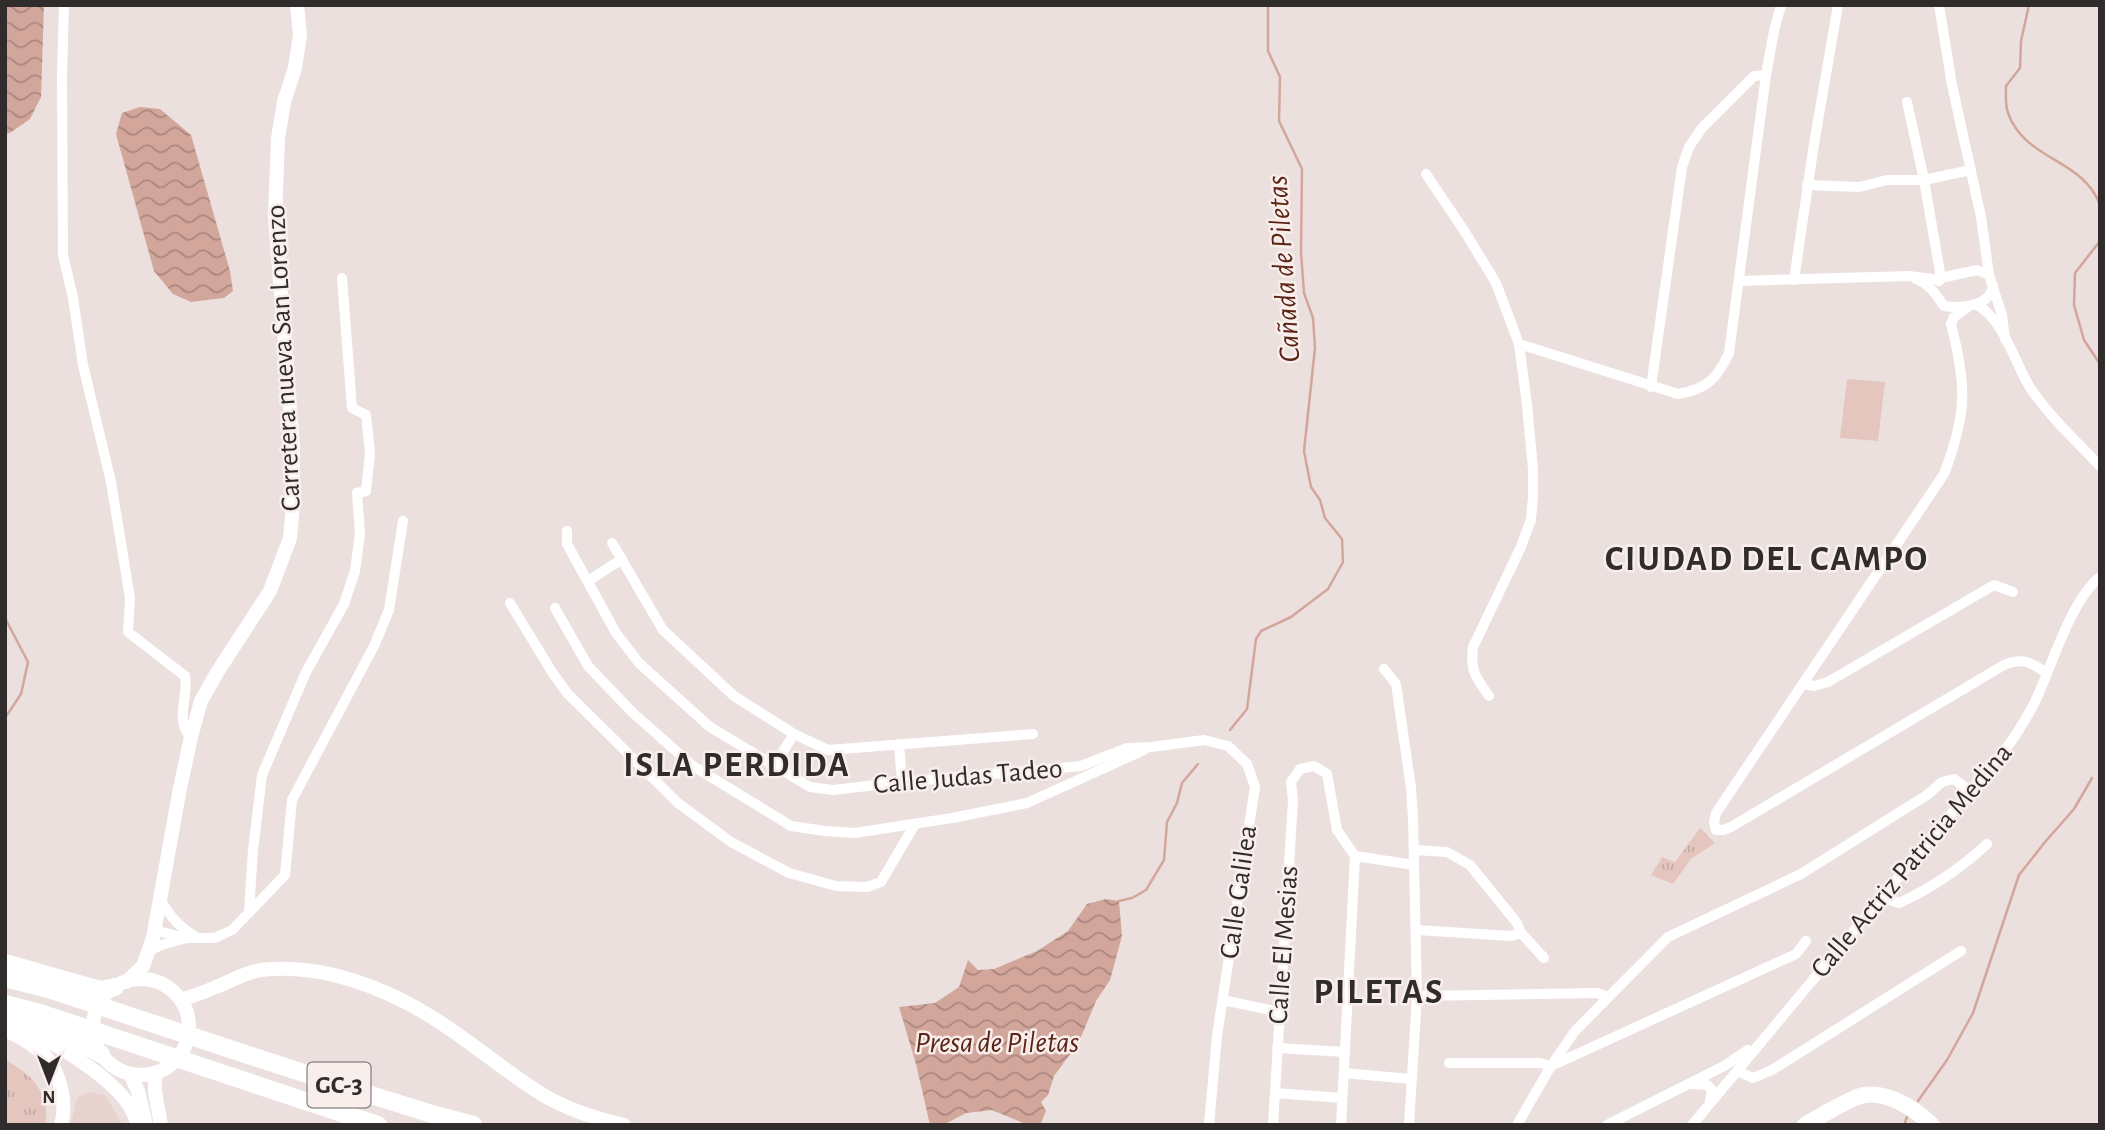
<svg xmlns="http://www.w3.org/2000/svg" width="2105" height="1130" font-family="'Alegreya Sans',sans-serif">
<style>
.built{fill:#e6d3ce}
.grass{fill:#e4c6be}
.park{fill:url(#park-tufts)}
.water{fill:url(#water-waves)}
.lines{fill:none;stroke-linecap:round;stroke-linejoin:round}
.stream{stroke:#d3a69b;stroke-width:2.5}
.street{stroke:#fff;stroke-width:10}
.secondary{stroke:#fff;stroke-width:14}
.primary{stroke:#fff;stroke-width:16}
.highway{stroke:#fff;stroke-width:18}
.labels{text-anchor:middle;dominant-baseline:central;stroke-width:5;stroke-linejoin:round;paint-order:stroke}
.shield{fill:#f8eeeb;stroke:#6c6665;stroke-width:2}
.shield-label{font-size:26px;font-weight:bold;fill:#302c2b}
.street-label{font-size:28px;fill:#302c2b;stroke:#f8eeeb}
.water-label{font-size:30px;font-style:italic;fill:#5b2416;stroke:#f8eeeb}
.district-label{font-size:35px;font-weight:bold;letter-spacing:2px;fill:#302c2b;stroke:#f8eeeb}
</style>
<defs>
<pattern id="park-tufts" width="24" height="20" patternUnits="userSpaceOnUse" patternTransform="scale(1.75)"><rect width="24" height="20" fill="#e4c6be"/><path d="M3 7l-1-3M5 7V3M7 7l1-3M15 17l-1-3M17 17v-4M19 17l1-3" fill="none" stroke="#c4aaa3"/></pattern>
<pattern id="water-waves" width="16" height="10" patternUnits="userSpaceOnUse" patternTransform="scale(1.75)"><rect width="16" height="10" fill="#d3a69b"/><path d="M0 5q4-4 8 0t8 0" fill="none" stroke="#ac877f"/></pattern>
</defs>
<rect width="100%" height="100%" fill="#ebe0de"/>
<!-- built -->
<path class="built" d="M 89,1092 L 105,1095 L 123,1125 L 71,1125 L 75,1104 L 78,1097 Z"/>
<!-- grass -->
<path class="grass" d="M 1847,379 L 1885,382 L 1878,441 L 1840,438 Z"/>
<!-- park -->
<g class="park">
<path d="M 1700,828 L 1715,843 L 1691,859 L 1673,884 L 1651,875 L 1662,857 L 1675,862 Z"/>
<path d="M 5,1060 C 31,1073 51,1094 45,1125 L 5,1125 Z"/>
</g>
<!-- water -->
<g class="water">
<path d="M 5,5 L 44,5 L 41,97 L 30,119 L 10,133 L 5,134 Z"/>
<path d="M 140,107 L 160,109 L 191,135 L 230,271 L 233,291 L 224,298 L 191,302 L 173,294 L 154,271 L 116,134 L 122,113 Z"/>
<path d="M 1106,899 L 1119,901 L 1122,936 L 1110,980 L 1096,1001 L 1079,1042 L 1054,1076 L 1048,1095 L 1041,1102 L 1046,1111 L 1040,1125 L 1028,1125 L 992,1110 L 966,1113 L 943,1125 L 930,1125 L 916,1064 L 899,1007 L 935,1003 L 959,987 L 968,960 L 978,970 L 994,969 L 1037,951 L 1068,931 L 1087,904 Z"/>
</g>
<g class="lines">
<!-- stream -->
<g class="stream">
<path d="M 2029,5 L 2021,41 L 2020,68 L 2006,86 C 2006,94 2005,105 2008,113 C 2025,161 2083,158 2100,205"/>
<path d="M 2100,241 L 2075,273 L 2074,305 L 2084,340 L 2100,364"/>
<path d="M 5,618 L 28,662 L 21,694 L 5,718"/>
<path d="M 1230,730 L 1247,709 L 1256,639 L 1261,631 L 1291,617 L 1328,589 L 1343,562 L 1342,539 L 1325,518 L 1320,500 L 1311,487 L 1304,451 L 1315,348 L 1313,318 L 1304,293 L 1301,252 L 1302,169 L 1279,121 L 1280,77 L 1268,51 L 1268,5"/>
<path d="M 1119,901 L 1132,898 L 1146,890 L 1164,860 L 1167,822 L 1177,803 L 1182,783 L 1198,764"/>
<path d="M 1918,1101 L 1947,1060 L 1973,1013 L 2019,875 L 2045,842 L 2074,809 L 2092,778"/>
<path d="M 1904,1125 L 1907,1117"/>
</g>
<!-- street -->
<g class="street">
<path d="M 64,5 L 62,75 L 63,255 L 73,298 L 83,365 L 111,482 L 130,598 L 128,632 L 185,676 C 189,696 174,722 191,737"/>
<path d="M 1939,5 L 1952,85 L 1981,217 L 1989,275 L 2002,315 L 2005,339"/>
<path d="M 1907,102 L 1924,180 L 1941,278"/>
<path d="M 1426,174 L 1465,232 L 1496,283 L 1519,344 L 1527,405 L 1533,469 L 1533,496 L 1531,520 L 1520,549 L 1473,647 C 1470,670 1475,677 1489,696"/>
<path d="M 1807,185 L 1859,187 L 1887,180 L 1924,180 L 1971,170"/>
<path d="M 1916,279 C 1930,284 1936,295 1944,306 C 1962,309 1991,306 1993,285"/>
<path d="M 1794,280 L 1814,144 L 1838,5"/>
<path d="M 1739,281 L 1909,276 L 1939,280"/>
<path d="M 1939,281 L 1941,278 L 1977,270 L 1989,275"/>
<path d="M 1975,304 C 2005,319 2013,361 2031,389 C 2050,417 2076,441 2100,466"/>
<path d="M 1971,305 L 1954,317 L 1951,324 C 1967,386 1967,414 1944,474 L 1716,813 L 1714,822 L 1716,830 L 1723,830 L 1731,827 L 2004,665 C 2024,657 2031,663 2047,673"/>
<path d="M 1519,344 L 1678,394 C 1707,389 1717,379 1729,353 L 1766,75 L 1774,31 L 1781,5"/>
<path d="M 1651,387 L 1682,167 L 1689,147 L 1702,128 L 1754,76 L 1766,75"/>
<path d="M 567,531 L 567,544 L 616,633 L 639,663 L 710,727 L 810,787 L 833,790 L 902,782 L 1081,766 L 1127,748 L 1151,747 L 1204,740 L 1228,746 L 1247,764 L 1255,787 L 1217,1036 L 1209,1125"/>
<path d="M 612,543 L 663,630 L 734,696 L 794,734 L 828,750 L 1033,734"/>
<path d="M 588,581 L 622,559"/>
<path d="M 510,603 L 552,672 L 567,693 L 678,803 L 731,842 L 789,873 L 836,886 L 867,887 L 881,882 L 915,824"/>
<path d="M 555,608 L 588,666 L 632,712 L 693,766 L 791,826 L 825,831 L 855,833 L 952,818 L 1027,803 L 1144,750"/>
<path d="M 1384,669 L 1396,684 L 1411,788 L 1413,818 L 1417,996 L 1409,1125"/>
<path d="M 1803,684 L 1814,686 L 1828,682 L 1994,585 L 2013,592"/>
<path d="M 899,744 L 902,782"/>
<path d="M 774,766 L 794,734"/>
<path d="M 1414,850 L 1447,852 L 1470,865 L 1517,923 L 1521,933 L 1544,958"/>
<path d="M 1882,897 L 1899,903 C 1932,888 1961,868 1987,844"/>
<path d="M 160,899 C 171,918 179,927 198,938"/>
<path d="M 249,913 L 253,850 L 262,775 L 306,672 L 344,604 L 355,571 L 360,533 L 357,493 L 366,491 L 370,453 L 366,415 L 352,408 L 342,278"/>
<path d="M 154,930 L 186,938"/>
<path d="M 1417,930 L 1511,936 L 1521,933"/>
<path d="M 153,949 L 161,945 L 187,938 L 215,938 L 232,930 L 285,875 L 292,800 L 374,646 L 389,610 L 403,521"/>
<path d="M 1417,996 L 1597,993 L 1607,997"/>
<path d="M 1223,1000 L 1279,1012"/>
<path d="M 1277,1048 L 1345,1052"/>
<path d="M 1449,1063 L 1540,1063 L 1551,1066 L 1796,954 L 1806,941"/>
<path d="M 1737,1071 L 1753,1078 L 1772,1070 L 1961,951"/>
<path d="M 1344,1073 L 1411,1079"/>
<path d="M 1692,1084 L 1707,1085 L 1712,1090 L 1710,1101"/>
<path d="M 1275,1093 L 1342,1098"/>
<path d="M 1273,1125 L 1293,801 L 1291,782 L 1300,769 L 1314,766 L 1327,774 L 1337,830 L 1355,856 L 1414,865"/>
<path d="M 1341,1125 L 1355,856"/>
<path d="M 1517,1125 L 1551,1066 L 1575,1031 L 1668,937 L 1801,874 L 1927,795 L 1942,782 L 1954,779 L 1970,791"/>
<path d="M 1607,1125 L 1724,1066 L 1748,1050"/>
<path d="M 1692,1125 L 2011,742 C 2021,727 2031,712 2038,695 C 2053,662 2072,599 2100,577"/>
</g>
<!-- secondary -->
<g class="secondary">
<circle cx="141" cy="1027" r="48"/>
<path d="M 126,982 L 143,966 L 153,938 L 180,788 L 191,737 L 201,701 L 218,671 L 270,591 L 290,538 L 293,505 L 293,447 L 275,217 L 278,138 L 284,102 L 295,68 L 300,35 L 297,5"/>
<path d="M 181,1000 C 193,996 205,992 216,987 C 231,981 246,972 261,970 C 323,963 387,988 438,1021 C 474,1044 507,1073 543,1095 C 567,1109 597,1119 624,1125"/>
<path d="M 5,1030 C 19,1036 36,1046 46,1057 C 61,1074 67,1104 61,1125"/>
<path d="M 37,1036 C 63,1047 114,1081 129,1105 C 133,1111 136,1118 138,1125"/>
<path d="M 155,1073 L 155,1092 L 161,1125"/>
<path d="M 130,1074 L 138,1091 L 146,1125"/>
</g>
<!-- primary -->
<path class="primary" d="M 1805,1125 C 1817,1118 1852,1097 1864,1095 C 1888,1091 1915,1109 1932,1125"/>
<!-- highway -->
<g class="highway">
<path d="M 5,963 L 89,987 L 102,990 L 115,987"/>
<path d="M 5,978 L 48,989 L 355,1090 L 432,1114 L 473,1125"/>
<path d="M 5,1004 L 40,1013 L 378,1125"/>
<path d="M 5,1021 L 81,1043 L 101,1054"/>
</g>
</g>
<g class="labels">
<!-- shield labels -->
<rect class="shield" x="307.5" y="1062.5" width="63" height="45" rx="5"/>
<g class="shield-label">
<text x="339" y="1085">GC-3</text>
</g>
<!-- street labels -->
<g class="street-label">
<text transform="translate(284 358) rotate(-93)">Carretera nueva San Lorenzo</text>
<text transform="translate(968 777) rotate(-5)">Calle Judas Tadeo</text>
<text transform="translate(1912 861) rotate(-50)">Calle Actriz Patricia Medina</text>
<text transform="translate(1239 892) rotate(-82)">Calle Galilea</text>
<text transform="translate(1284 945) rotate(-86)">Calle El Mesias</text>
</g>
<!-- water labels -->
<g class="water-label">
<text transform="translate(1284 269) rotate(-94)">Cañada de Piletas</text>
<text x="997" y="1043">Presa de Piletas</text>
</g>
<!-- district labels -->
<g class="district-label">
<text x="1767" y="559">CIUDAD DEL CAMPO</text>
<text x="737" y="765">ISLA PERDIDA</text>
<text x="1379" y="992">PILETAS</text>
</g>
</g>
<!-- border -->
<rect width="2105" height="1130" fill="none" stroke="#302c2b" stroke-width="14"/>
<!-- north arrow -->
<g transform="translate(49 1081) rotate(180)" stroke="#f8eeeb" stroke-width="5" paint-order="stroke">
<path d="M0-5L12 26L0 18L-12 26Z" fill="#302c2b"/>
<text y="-10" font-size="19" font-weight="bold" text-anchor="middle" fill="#302c2b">N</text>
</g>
</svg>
